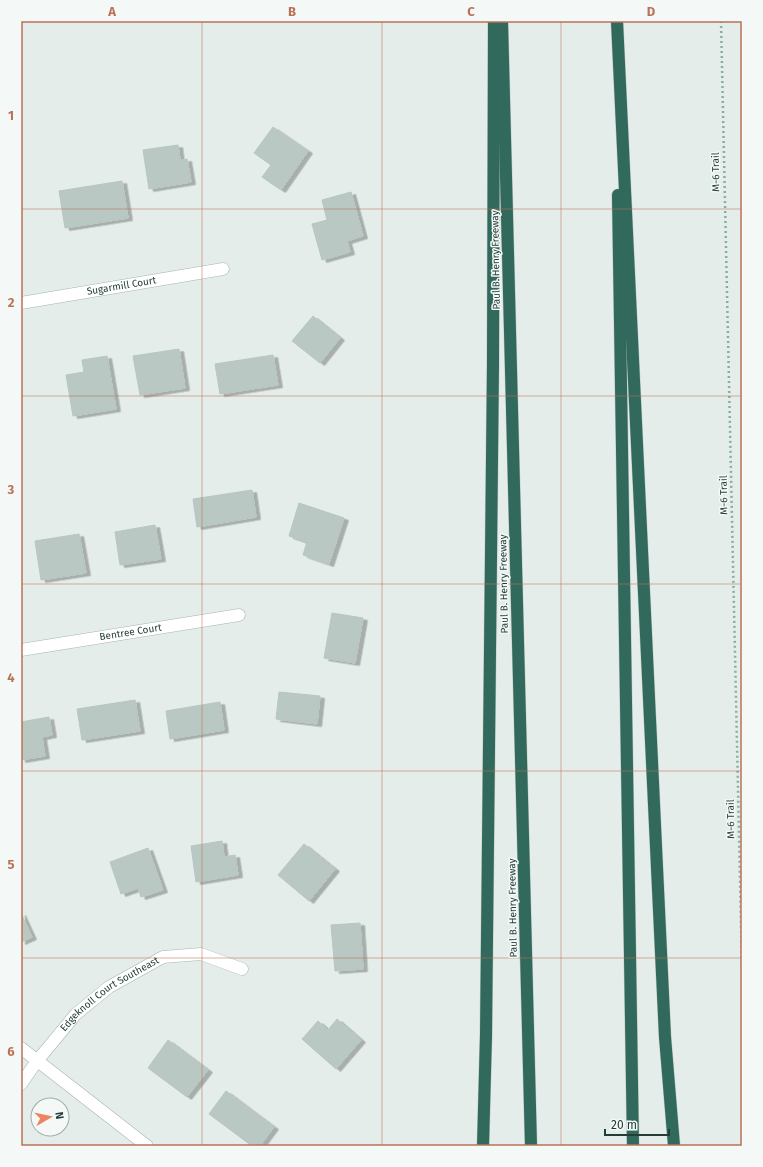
<svg xmlns="http://www.w3.org/2000/svg" width="763" height="1167" font-family="'Fira Sans',sans-serif">
<style>
.building{fill:#b9c8c2;stroke:#b6c6c0;filter:url(#shadow)}
.lines{fill:none;stroke-linecap:round;stroke-linejoin:round}
.minor-casing{stroke:#a7b5b0;stroke-width:13}
.highway-casing{stroke:#c2c9c7;stroke-width:13}
.path{stroke:#86afa2;stroke-width:2.5;stroke-dasharray:2 3;stroke-linecap:butt}
.minor{stroke:#fff;stroke-width:12}
.highway{stroke:#31695d;stroke-width:12}
.grid{fill:none;stroke:#ba7257;stroke-width:1;stroke-opacity:0.55}
.labels{text-anchor:middle;dominant-baseline:central;stroke-width:3;stroke-linejoin:round;paint-order:stroke}
.street-label{font-size:10px;fill:#243e37;stroke:#f4f9f7}
.neatline{fill:none;stroke:#ba7257;stroke-width:1.5}
.grid-label{font-size:13px;text-anchor:middle;font-weight:bold;fill:#ba7257}
</style>
<defs>
<filter id="shadow"><feDropShadow dx="4.5" dy="2.5" stdDeviation="0" flood-color="#0004"/></filter>
</defs>
<rect width="100%" height="100%" fill="#e4ede9"/>
<!-- building -->
<g class="building">
<path d="M 273,127 L 308,151 L 281,190 L 262,177 L 271,165 L 254,153 Z"/>
<path d="M 178,145 L 180,160 L 187,159 L 191,182 L 149,189 L 143,150 Z"/>
<path d="M 122,181 L 128,218 L 65,228 L 59,191 Z"/>
<path d="M 351,192 L 363,236 L 347,241 L 350,252 L 322,260 L 312,224 L 327,220 L 322,200 Z"/>
<path d="M 313,316 L 340,338 L 320,363 L 292,341 Z"/>
<path d="M 179,349 L 185,388 L 140,395 L 133,356 Z"/>
<path d="M 273,355 L 278,385 L 220,394 L 215,364 Z"/>
<path d="M 107,356 L 116,409 L 73,416 L 66,375 L 84,372 L 82,360 Z"/>
<path d="M 252,490 L 256,517 L 197,527 L 193,499 Z"/>
<path d="M 299,503 L 344,518 L 329,564 L 303,555 L 307,542 L 289,536 Z"/>
<path d="M 155,525 L 161,559 L 120,565 L 115,532 Z"/>
<path d="M 79,534 L 86,573 L 41,580 L 35,541 Z"/>
<path d="M 332,613 L 363,618 L 355,663 L 324,658 Z"/>
<path d="M 279,692 L 320,696 L 317,724 L 276,719 Z"/>
<path d="M 135,700 L 140,731 L 82,740 L 77,709 Z"/>
<path d="M 220,702 L 224,730 L 170,739 L 166,711 Z"/>
<path d="M 49,717 L 52,735 L 42,737 L 45,756 L 21,760 L 21,722 Z"/>
<path d="M 222,841 L 224,857 L 235,855 L 238,875 L 196,882 L 191,846 Z"/>
<path d="M 304,844 L 335,869 L 309,901 L 278,875 Z"/>
<path d="M 148,848 L 163,890 L 141,897 L 138,888 L 121,894 L 110,862 Z"/>
<path d="M 21,913 L 32,937 L 21,942 Z"/>
<path d="M 360,923 L 363,969 L 335,971 L 331,925 Z"/>
<path d="M 337,1019 L 361,1040 L 336,1069 L 302,1039 L 318,1021 L 328,1030 Z"/>
<path d="M 168,1040 L 208,1070 L 187,1097 L 148,1068 Z"/>
<path d="M 226,1091 L 274,1127 L 260,1146 L 252,1146 L 209,1114 Z"/>
</g>
<g class="lines">
<defs>
<g id="minor">
<path id="s1" d="M 21,303 L 223,269"/>
<path id="s2" d="M 21,650 L 239,615"/>
<path d="M 21,1048 L 147,1146"/>
<path id="s3" d="M 21,1084 L 37,1061 L 76,1014 L 109,987 L 163,957 L 201,954 L 242,969"/>
</g>
<g id="highway">
<path d="M 502,21 L 531,1146"/>
<path d="M 617,21 L 665,1037 L 674,1146"/>
<path d="M 618,195 L 633,1146"/>
<path d="M 483,1146 L 486,1035 L 493,363 L 494,21"/>
</g>
</defs>
<!-- minor casing -->
<use href="#minor" class="minor-casing"/>
<!-- highway casing -->
<use href="#highway" class="highway-casing"/>
<!-- path -->
<path class="path" d="M 721,21 L 742,970"/>
<!-- minor -->
<use href="#minor" class="minor"/>
<!-- highway -->
<use href="#highway" class="highway"/>
</g>
<!-- grid -->
<path class="grid" d="M 202,21 L 202,1146M 382,21 L 382,1146M 561,21 L 561,1146M 21,209 L 742,209M 21,396 L 742,396M 21,584 L 742,584M 21,771 L 742,771M 21,958 L 742,958"/>
<g class="labels">
<!-- street labels -->
<g class="street-label">
<text transform="translate(716 172) rotate(-91)">M-6 Trail</text>
<text transform="translate(496 260) rotate(-91)">Paul B. Henry Freeway</text>
<text stroke="none"><textPath href="#s1" startOffset="102">Sugarmill Court</textPath></text>
<text transform="translate(724 495) rotate(-91)">M-6 Trail</text>
<text transform="translate(504 584) rotate(-91)">Paul B. Henry Freeway</text>
<text stroke="none"><textPath href="#s2" startOffset="111">Bentree Court</textPath></text>
<text transform="translate(731 819) rotate(-91)">M-6 Trail</text>
<text transform="translate(513 908) rotate(-91)">Paul B. Henry Freeway</text>
<text stroke="none"><textPath href="#s3" startOffset="128">Edgeknoll Court Southeast</textPath></text>
</g>
</g>
<!-- border -->
<rect width="763" height="1167" fill="none" stroke="#f4f9f7" stroke-width="44"/>
<!-- north arrow -->
<g transform="translate(50 1117) rotate(81)"><circle r="19" fill="#f4f9f7" stroke="#a1aeaa"/>
<path d="M0-3L7 15L0 10L-7 15Z" fill="#ec8462"/>
<text y="-6" font-size="11" font-weight="bold" text-anchor="middle" fill="#243e37">N</text>
</g>
<!-- scale -->
<path d="M605 1129v6h64v-6" fill="none" stroke="#243e37" stroke-width="2"/>
<text x="611" y="1129" font-size="12" fill="#243e37" stroke="#f4f9f7" stroke-width="3" paint-order="stroke">20 m</text>
<rect x="22" y="22" width="719" height="1123" class="neatline"/>
<g class="grid-label">
<text x="112" y="16">A</text>
<text x="292" y="16">B</text>
<text x="471" y="16">C</text>
<text x="651" y="16">D</text>
<text x="11" y="120">1</text>
<text x="11" y="307">2</text>
<text x="11" y="494">3</text>
<text x="11" y="682">4</text>
<text x="11" y="869">5</text>
<text x="11" y="1056">6</text>
</g>
</svg>
